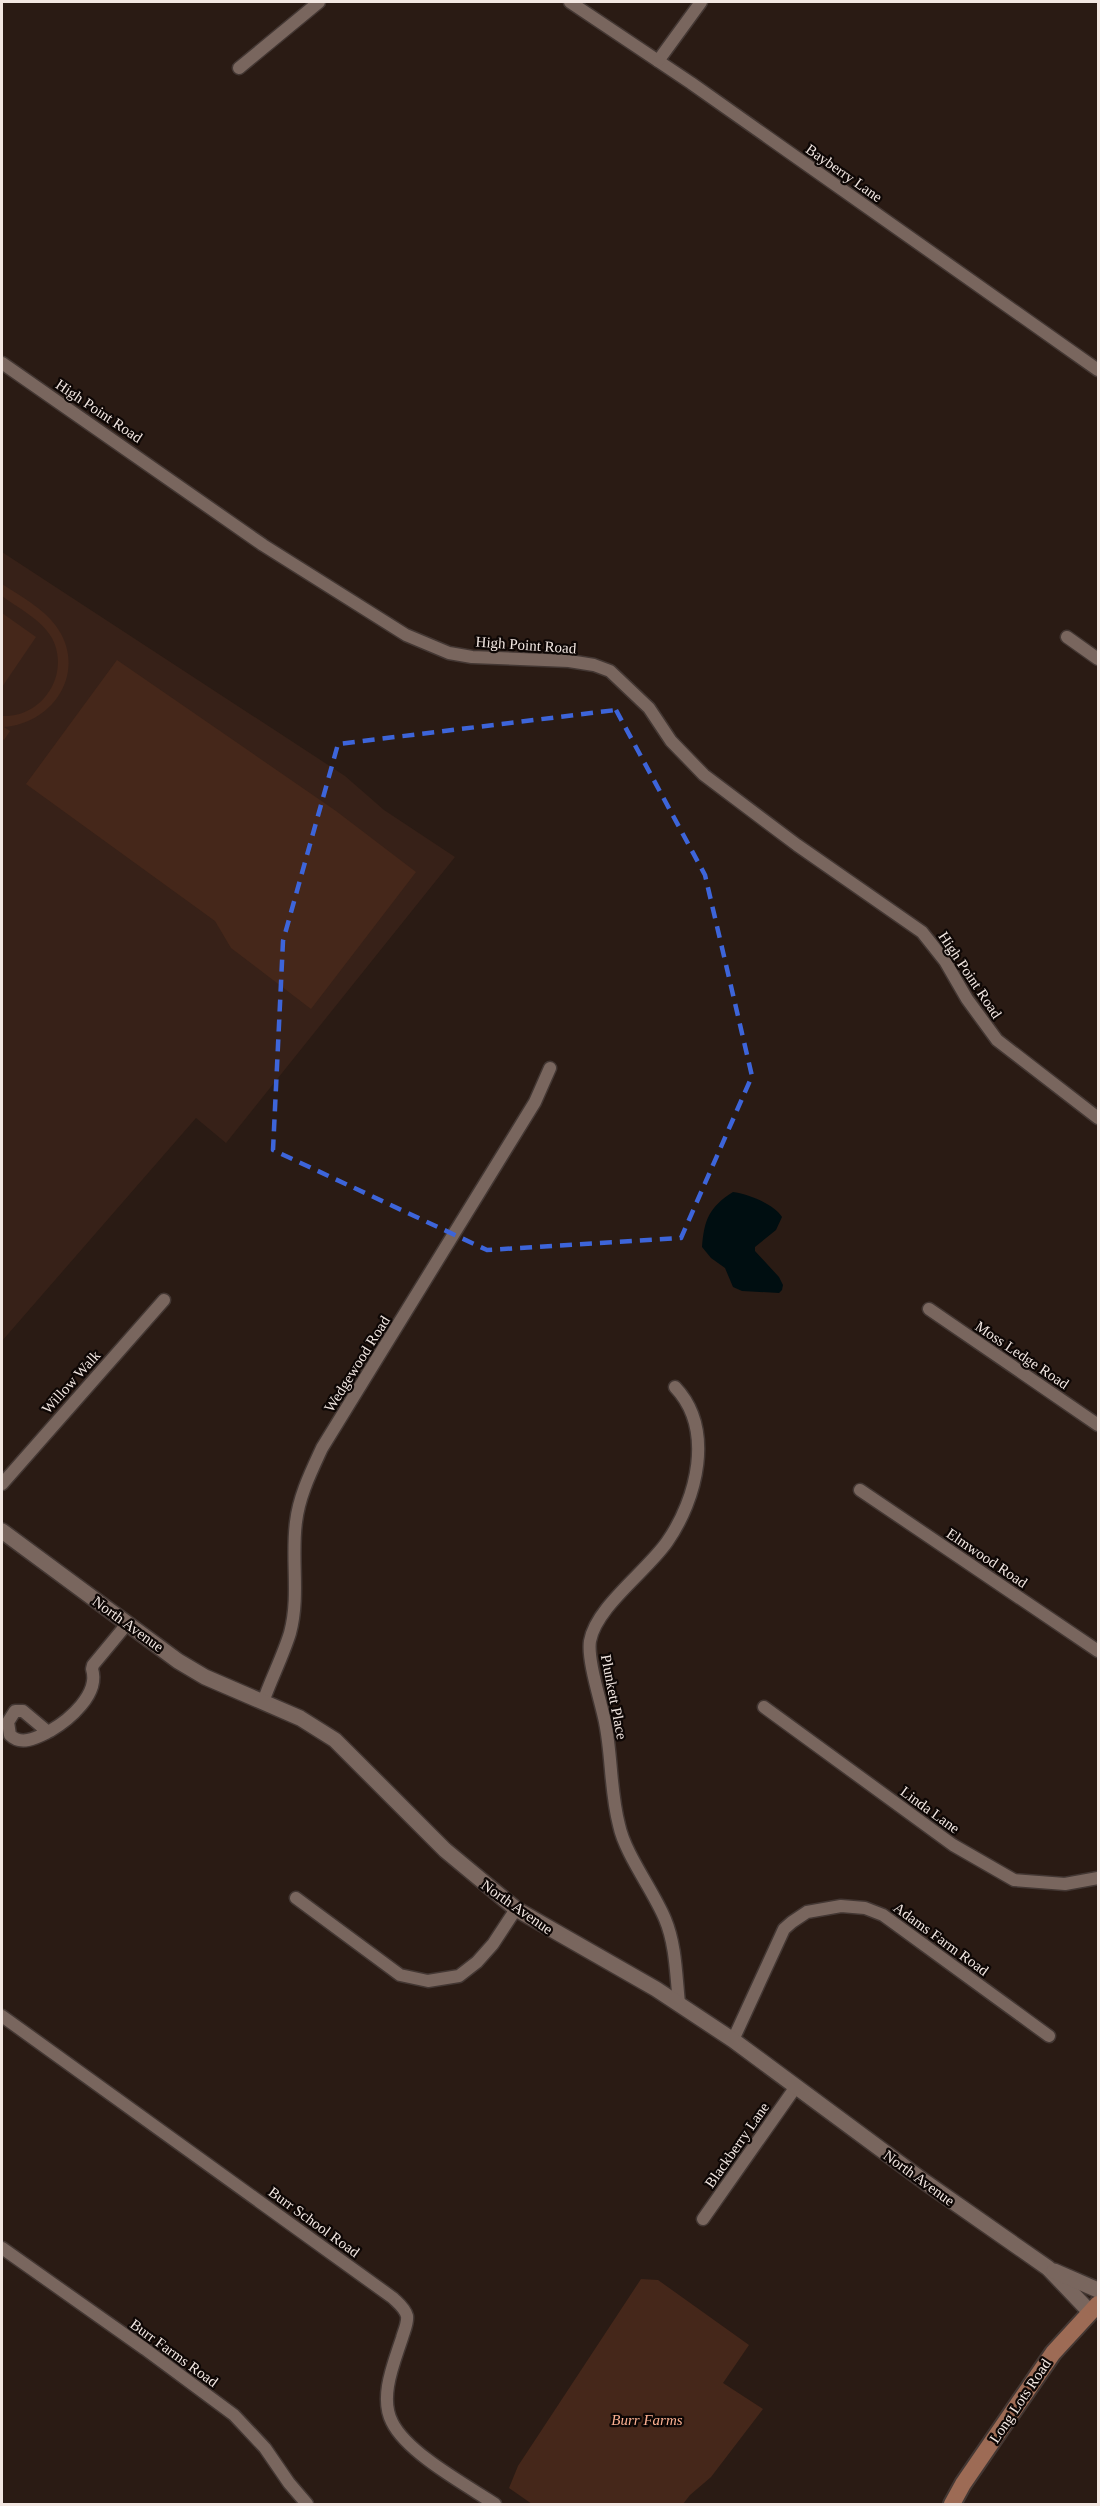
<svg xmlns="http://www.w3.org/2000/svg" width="1100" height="2506" font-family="Georgia,serif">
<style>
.built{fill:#372118}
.green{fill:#45271a}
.water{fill:#000e11}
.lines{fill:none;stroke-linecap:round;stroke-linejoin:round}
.minor-casing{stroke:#433733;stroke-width:15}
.tertiary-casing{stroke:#433733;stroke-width:18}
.secondary-casing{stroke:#433733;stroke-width:20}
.minor{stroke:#79665e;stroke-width:12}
.tertiary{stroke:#79665e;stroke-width:15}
.secondary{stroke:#9d6b55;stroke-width:16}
.marked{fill:none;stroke:#3d65da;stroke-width:4.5;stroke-dasharray:12 8;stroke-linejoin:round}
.labels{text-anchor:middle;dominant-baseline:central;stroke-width:4.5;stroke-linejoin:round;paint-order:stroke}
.street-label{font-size:15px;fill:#f2e7e2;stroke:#0e0705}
.park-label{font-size:15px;font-style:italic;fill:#faaf91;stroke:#0e0705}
</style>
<rect width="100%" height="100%" fill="#2a1b14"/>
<!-- built -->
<path class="built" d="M 2,552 L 345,776 L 384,810 L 455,857 L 226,1143 L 196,1118 L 2,1341 Z"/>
<!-- green -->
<g class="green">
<path d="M 2,584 C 20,596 43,608 56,626 C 88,670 55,723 4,727 L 10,731 L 4,740 L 2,738 L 2,716 C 42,718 71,675 52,638 C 41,619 18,608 2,596 Z"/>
<path d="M 2,613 L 36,637 L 2,687 Z"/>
<path d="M 117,660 L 336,811 L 416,872 L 311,1009 L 231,948 L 215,921 L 26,784 Z"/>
<path d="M 641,2279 L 658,2280 L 749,2345 L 723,2383 L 763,2409 L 711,2477 L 690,2495 L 683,2504 L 532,2504 L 509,2488 L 518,2466 Z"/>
</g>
<!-- water -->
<path class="water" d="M 733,1192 C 748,1194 774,1204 782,1217 L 776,1230 L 755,1247 L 755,1251 L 779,1277 L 783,1285 L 782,1290 L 779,1293 L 742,1291 L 733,1287 L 725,1268 L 711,1258 L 702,1247 C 704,1220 709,1207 733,1192 Z"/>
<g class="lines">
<defs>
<g id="minor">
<path d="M 570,2 L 691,83 L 1098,370"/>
<path d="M 658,61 L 701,2"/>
<path d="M 239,68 L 319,2"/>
<path d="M 2,363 L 263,545 L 406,635 L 449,653 L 472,657 L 569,661 L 594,665 L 610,671 L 649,708 L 671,741 L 704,775 L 797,845 L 922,932 L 945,961 L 967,999 L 997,1040 L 1098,1118"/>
<path d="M 1067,637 L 1098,659"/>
<path d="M 929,1309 L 1098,1425"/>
<path d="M 675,1387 C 715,1429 697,1499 667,1542 C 646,1572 596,1607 590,1641 C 587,1660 601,1702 605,1722 C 612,1756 610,1791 619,1825 C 625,1854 653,1890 665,1919 C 676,1945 676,1976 679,2003"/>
<path d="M 2,1484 L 164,1300"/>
<path d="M 860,1490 L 1098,1651"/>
<path d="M 263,1702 C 271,1679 283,1656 290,1633 C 300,1596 291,1559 296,1522 C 299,1496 311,1472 322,1448 L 535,1102 L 550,1068"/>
<path d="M 764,1707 L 953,1845 L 1014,1880 L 1065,1884 L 1098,1878"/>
<path d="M 48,1732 L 23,1711 L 15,1711 L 8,1722 L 10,1735 C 21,1746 36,1738 48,1732 L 50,1731 C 69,1720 100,1694 92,1669 L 93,1665 L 127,1624"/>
<path d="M 296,1898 L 400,1975 L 428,1981 L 459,1976 L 477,1962 L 493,1944 L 516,1909"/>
<path d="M 2,2016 L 393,2298 C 398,2303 405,2308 407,2316 C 408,2323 404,2331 402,2338 C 394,2363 379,2397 392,2422 C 407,2453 466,2485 495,2504"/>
<path d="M 733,2040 L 784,1929 L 792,1922 L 807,1912 L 841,1906 L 865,1908 L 883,1915 L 1049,2036"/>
<path d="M 703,2219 L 795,2088"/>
<path d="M 2,2248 L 145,2349 L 234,2415 L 265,2448 L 289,2483 L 307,2504"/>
</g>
<g id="tertiary">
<path d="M 2,1531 L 178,1661 L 205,1677 L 300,1718 L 335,1740 L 445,1850 L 516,1909 L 656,1989 L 733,2040 L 925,2182 L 1048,2268 L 1090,2312"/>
<path d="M 1054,2271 L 1098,2290"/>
</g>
<path id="secondary" d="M 952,2504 L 963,2484 L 1053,2353 L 1098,2304"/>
</defs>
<!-- minor casing -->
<use href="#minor" class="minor-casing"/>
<!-- tertiary casing -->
<use href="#tertiary" class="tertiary-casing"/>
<!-- secondary casing -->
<use href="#secondary" class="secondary-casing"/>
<!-- minor -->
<use href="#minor" class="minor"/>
<!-- tertiary -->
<use href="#tertiary" class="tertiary"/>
<!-- secondary -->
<use href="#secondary" class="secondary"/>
</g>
<!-- marked area -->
<path class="marked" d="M 616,710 L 705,875 L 752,1076 L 681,1238 L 487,1250 L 273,1150 L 283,941 L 338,744 Z"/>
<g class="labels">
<!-- street labels -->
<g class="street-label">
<text transform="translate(844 173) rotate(35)">Bayberry Lane</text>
<text transform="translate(99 411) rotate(34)">High Point Road</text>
<text transform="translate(526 645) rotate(4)">High Point Road</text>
<text transform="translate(970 975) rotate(56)">High Point Road</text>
<text transform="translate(1022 1355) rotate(34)">Moss Ledge Road</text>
<text transform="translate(357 1364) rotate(-58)">Wedgewood Road</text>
<text transform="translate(71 1382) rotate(-48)">Willow Walk</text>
<text transform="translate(987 1558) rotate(34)">Elmwood Road</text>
<text transform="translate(128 1624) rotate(36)">North Avenue</text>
<text transform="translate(614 1697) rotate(79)">Plunkett Place</text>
<text transform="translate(930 1810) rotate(36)">Linda Lane</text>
<text transform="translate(517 1907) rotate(35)">North Avenue</text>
<text transform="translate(941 1939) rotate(36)">Adams Farm Road</text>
<text transform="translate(737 2145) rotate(-55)">Blackberry Lane</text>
<text transform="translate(919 2178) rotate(36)">North Avenue</text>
<text transform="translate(314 2222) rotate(36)">Burr School Road</text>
<text transform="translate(174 2353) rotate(36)">Burr Farms Road</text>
<text transform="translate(1020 2401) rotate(-56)">Long Lots Road</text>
</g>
<!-- park labels -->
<g class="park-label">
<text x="647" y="2420">Burr Farms</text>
</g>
</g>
<!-- border -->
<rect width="1100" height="2506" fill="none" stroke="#f2e7e2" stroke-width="6"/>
</svg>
